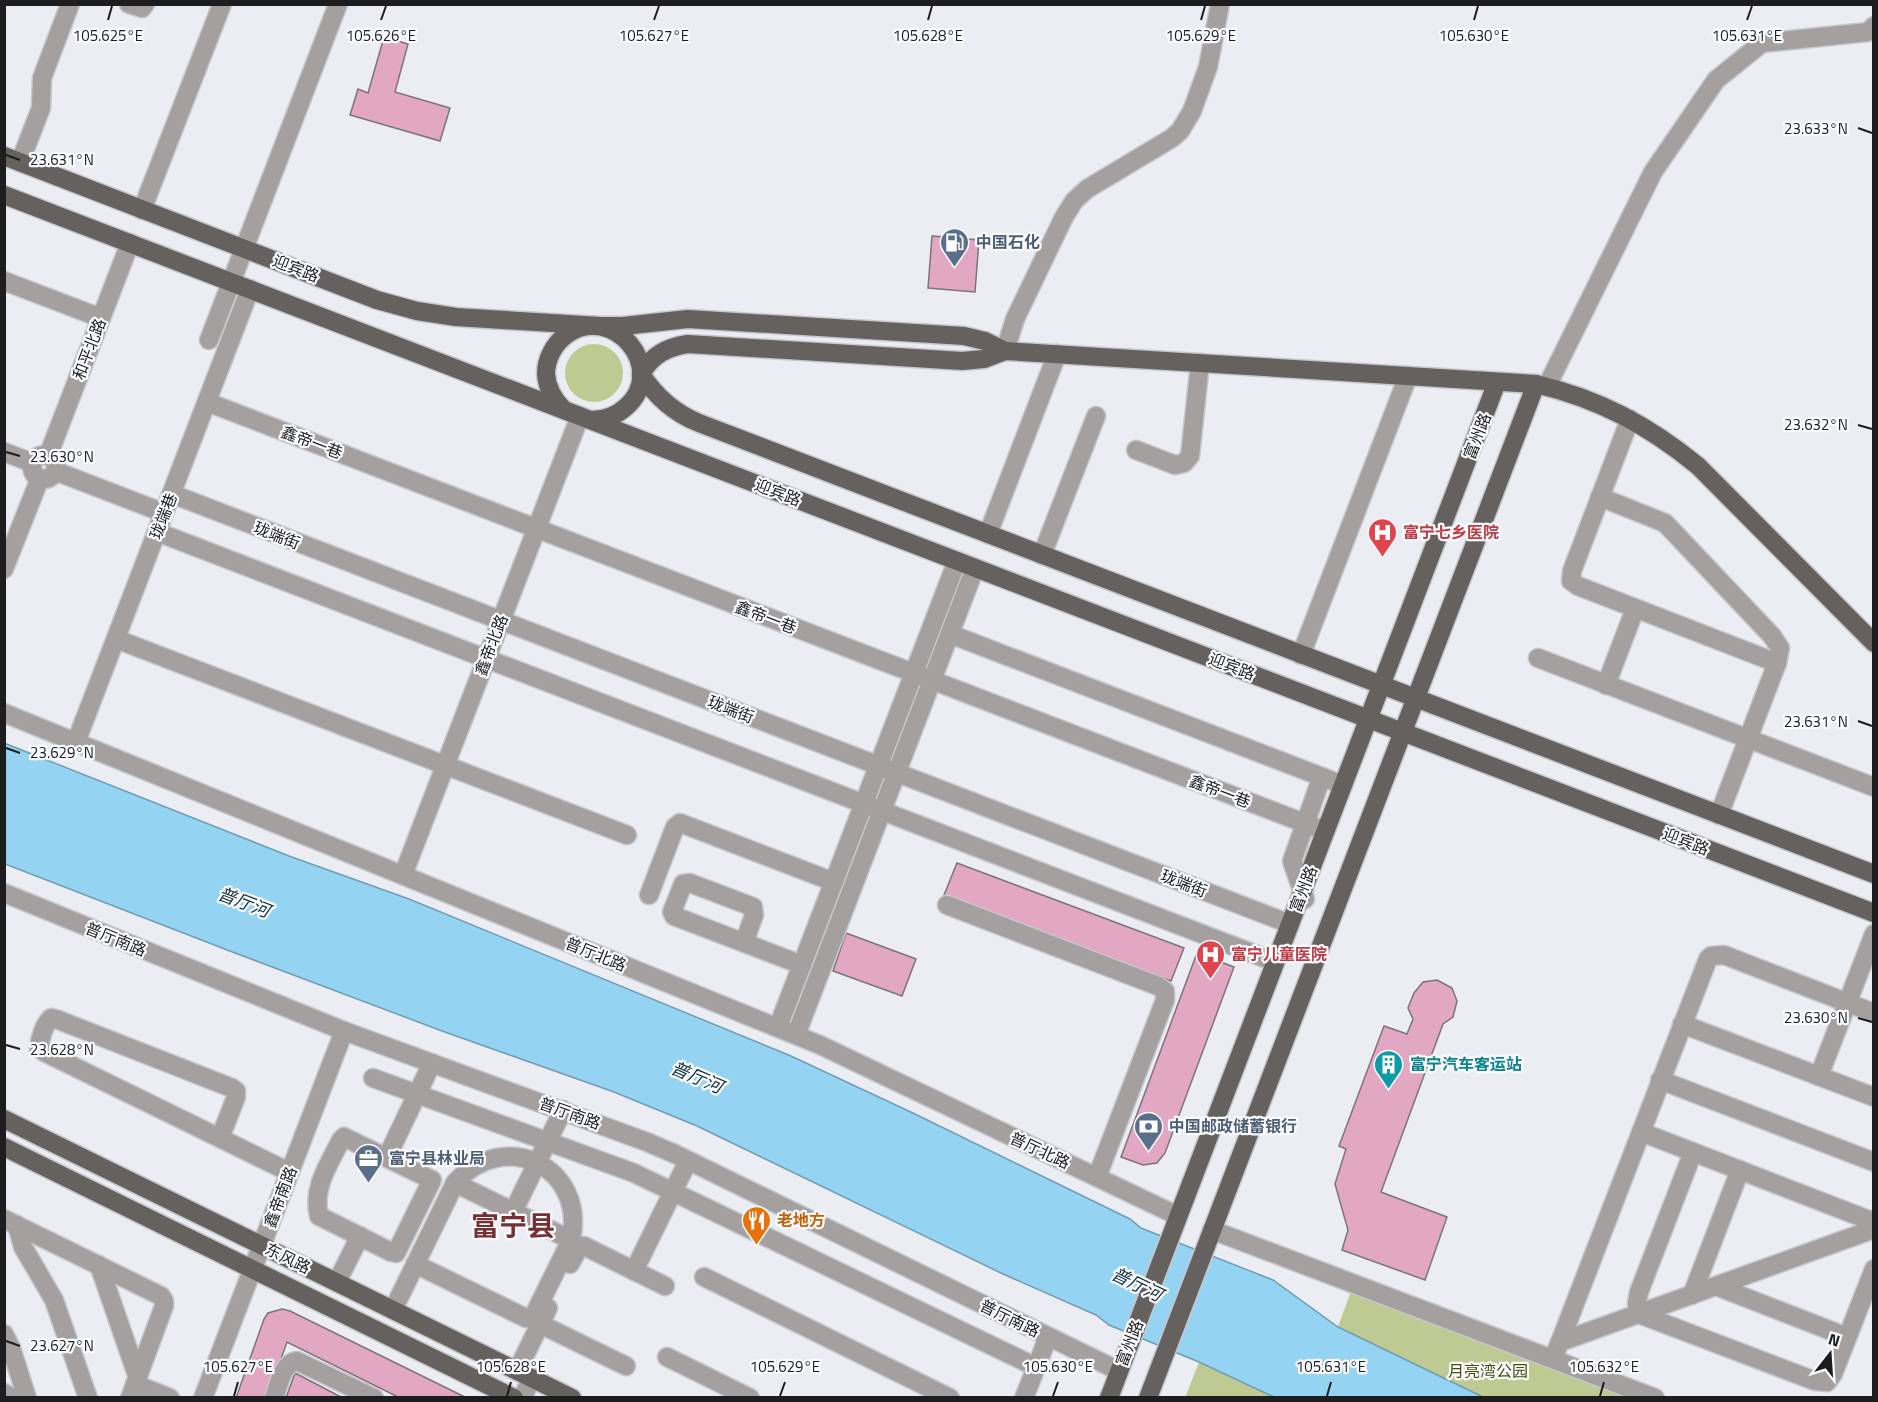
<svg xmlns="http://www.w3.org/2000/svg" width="1878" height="1402" font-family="'Titillium Web','Noto Sans SC',sans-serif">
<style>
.green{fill:#bfca93}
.water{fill:#94d4f2;stroke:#709db3;stroke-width:1.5}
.building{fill:#e2a7c3;stroke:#7b7578;stroke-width:1.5}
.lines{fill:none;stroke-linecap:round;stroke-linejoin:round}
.minor-casing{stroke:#c7c8cd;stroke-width:21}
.major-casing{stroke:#c7c8cd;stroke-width:21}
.minor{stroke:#a3a09f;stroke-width:18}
.major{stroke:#65615f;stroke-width:18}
.ticks{fill:none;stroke:#1d1d1f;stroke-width:2}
.labels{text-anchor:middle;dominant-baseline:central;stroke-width:4.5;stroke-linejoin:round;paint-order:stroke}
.service-label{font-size:16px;font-weight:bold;fill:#4e5e75;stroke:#fafbfe;text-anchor:start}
.street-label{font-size:16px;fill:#1d1d1f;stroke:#fafbfe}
.health-label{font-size:16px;font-weight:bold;fill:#be3a42;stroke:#fafbfe;text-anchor:start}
.culture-label{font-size:16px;font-weight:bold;fill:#0d838f;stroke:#fafbfe;text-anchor:start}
.food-label{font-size:16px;font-weight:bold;fill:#c56008;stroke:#fafbfe;text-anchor:start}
.park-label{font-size:16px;fill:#454e0d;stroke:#fafbfe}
.water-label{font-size:18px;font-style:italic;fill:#12303d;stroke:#fafbfe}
.town-label{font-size:28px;font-weight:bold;fill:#773031;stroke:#fafbfe}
.ticks-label{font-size:15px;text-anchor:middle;fill:#1d1d1f;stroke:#fafbfe;stroke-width:4.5;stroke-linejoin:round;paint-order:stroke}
</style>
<rect width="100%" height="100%" fill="#ecedf3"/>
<!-- green -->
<g class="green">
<circle cx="594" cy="373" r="29"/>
<path d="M 1351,1291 L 1629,1397 L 1483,1397 L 1338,1327 Z"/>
<path d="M 1199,1362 L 1274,1397 L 1185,1398 Z"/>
</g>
<!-- water -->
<path class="water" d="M 4,743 L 289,856 L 409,899 L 791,1056 L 915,1114 L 1130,1219 L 1141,1228 L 1273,1280 L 1338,1327 L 1483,1397 L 1274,1397 L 1199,1362 L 1109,1325 L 1096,1315 L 1003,1274 L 697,1126 L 614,1092 L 442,1031 L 235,953 L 5,864 Z"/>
<!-- building -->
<g class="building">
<path d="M 384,37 L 408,44 L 395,92 L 450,108 L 440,141 L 350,115 L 358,89 L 368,93 Z"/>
<path d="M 932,236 L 979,240 L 975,292 L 928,288 Z"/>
<path d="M 957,863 L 1184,948 L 1171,981 L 944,895 Z"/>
<path d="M 846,933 L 916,959 L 902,996 L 833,971 Z"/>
<path d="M 1197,953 L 1234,967 L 1165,1153 L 1157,1163 L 1143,1165 L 1121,1157 Z"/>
<path d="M 1437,980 L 1452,988 L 1457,1001 L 1453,1017 L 1443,1024 L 1381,1192 L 1447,1217 L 1425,1280 L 1342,1250 L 1348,1230 L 1335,1184 L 1346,1149 L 1339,1146 L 1384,1026 L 1407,1034 L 1413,1019 L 1408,1008 L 1414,993 L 1423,982 Z"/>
<path d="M 282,1309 L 290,1311 L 467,1398 L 400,1398 L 287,1342 L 267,1398 L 236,1398 L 264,1319 L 268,1313 Z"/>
<path d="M 295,1373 L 343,1398 L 286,1398 Z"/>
</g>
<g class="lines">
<defs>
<g id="minor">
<path d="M 129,4 L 142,8 L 145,4"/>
<path d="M 20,162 L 41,108 L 42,78 L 70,4"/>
<path d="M 142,210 L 222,4"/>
<path d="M 4,281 L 101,318"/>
<path d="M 209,340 L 338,4"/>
<path d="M 1005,351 L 1015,319 L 1064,217 L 1074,201 L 1087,189 L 1172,138 L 1180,131 L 1192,111 L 1208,67 L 1220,4"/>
<path d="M 1550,380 L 1653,172 L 1716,80 L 1762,43 L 1868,32 L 1874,26"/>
<path d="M 207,402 L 1325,831"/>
<path d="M 1630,419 L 1572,571 L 1571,581 L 1578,586 L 1777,663"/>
<path d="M 1136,450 L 1175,465 L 1184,463 L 1190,456 L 1200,363"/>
<path d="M 4,452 L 33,463"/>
<circle cx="44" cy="467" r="12"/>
<path d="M 48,456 L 130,243"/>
<path d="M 55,471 L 164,513"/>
<path d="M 172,494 L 1290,924"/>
<path d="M 1600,497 L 1665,523 L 1772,636 L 1780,648 L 1777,663 L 1719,815"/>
<path d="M 157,532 L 1275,962"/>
<path d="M 988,534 L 1057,354"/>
<path d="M 1042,555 L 1096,416"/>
<path d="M 4,569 L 40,478"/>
<path d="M 950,634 L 1343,785"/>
<path d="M 116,639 L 627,835"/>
<path d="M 1301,655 L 1408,376"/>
<path d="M 1538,658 L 1874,787"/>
<path d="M 1606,685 L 1635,609"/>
<path d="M 4,713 L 820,1045 L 1178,1216"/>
<path d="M 76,742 L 250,289"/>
<path d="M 403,875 L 580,416"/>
<path d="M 4,893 L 344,1031 L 647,1142 L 675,1154 L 1119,1371"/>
<path d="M 649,895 L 675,827 L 680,823 L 834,882"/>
<path d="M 1305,899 L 1292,861 L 1321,779"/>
<path d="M 947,905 L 1158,986 L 1165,991 L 1165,1000 L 1097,1177"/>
<path d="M 744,943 L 754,915 L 753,907 L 690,883 L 683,884 L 672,912 L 674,916 L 802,965"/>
<path d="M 1682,1024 L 1874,1097"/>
<path d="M 778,1027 L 957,561"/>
<path d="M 796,1035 L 975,568"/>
<path d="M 1819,1076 L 1874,934"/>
<path d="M 373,1078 L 634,1173 L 1036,1367"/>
<path d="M 1660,1080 L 1874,1162"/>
<path d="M 1641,1132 L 1874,1222"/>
<path d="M 344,1137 L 432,1180 L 396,1253 L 391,1252 L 319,1216 C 312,1188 329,1164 341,1140 Z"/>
<path d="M 220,1138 L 236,1097 L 236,1091 L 232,1088 L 56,1019 L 51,1018 C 44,1025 40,1038 39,1048 L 44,1052 L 289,1172"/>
<path d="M 1693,1152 L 1639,1292 L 1637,1303 L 1639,1314 L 1815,1381 L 1827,1382 L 1833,1374 L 1874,1269"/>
<path d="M 387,1157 L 432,1063"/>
<path d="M 455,1183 C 504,1127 587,1167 571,1240"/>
<path d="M 513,1212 L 563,1110"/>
<path d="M 4,1219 L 161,1296 L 164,1301 L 164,1306 L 130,1398"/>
<path d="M 17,1225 L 23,1247 L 54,1300 L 88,1398"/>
<path d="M 1212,1230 L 1655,1398"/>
<path d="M 570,1264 L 580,1246 L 584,1246 L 665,1286"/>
<path d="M 99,1265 L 138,1378"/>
<path d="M 634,1271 L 688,1161"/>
<path d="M 704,1277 L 950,1398"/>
<path d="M 337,1282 L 360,1236"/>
<path d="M 1716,1286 L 1847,1337"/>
<path d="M 1692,1295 L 1740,1170"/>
<path d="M 393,1310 L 455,1183 L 571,1240 L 532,1319 L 526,1318 L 415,1264"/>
<path d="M 540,1324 L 626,1366"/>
<path d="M 4,1334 L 11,1348 L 27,1398"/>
<path d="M 1560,1342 L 1708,959 L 1711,956 L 1724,955 L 1874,1013"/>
<path d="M 1557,1349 L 1560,1342 L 1874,1229"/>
<path d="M 667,1357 L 750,1398"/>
<path d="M 517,1371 L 548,1308"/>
<path d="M 135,1384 L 170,1398"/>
<path d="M 4,1393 L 13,1398"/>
<path d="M 203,1398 L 344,1031"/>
<path d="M 274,1398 C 279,1385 282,1363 297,1361 L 374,1398"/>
<path d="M 522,1398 L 532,1378"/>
<path d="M 1024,1398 L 1048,1337"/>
</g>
<g id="major">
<path d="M 4,156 L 377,300 L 417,311 L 456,317 L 600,326 L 623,326 L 688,319 L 964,336 L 985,341 L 1005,351"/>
<path d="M 4,195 L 1874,913"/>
<path d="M 564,410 C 554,400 547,389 546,374 C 546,359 554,344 566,335 C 613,301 669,369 626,407 C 616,416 605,420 592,420"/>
<path d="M 1874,643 L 1698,466 C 1648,425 1599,399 1536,384 L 1005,351 L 984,359 L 962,361 L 688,344 C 667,347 652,355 641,374 C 656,397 674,413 699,423 L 1874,874"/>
<path d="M 4,1119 L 572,1398"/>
<path d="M 4,1147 L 514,1398"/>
<path d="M 1109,1398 L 1497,382"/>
<path d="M 1148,1398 L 1536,384"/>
</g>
</defs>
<!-- minor casing -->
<use href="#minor" class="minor-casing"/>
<!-- major casing -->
<use href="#major" class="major-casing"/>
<!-- minor -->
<use href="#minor" class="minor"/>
<!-- major -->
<use href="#major" class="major"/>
</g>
<!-- ticks -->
<path class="ticks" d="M 108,20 L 112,6M 381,20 L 386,6M 654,20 L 659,6M 928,20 L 932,6M 1201,20 L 1205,6M 1474,20 L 1478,6M 1747,20 L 1752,6M 1858,128 L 1872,133M 6,155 L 20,160M 1858,425 L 1872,429M 6,452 L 20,456M 1858,721 L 1872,726M 6,748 L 20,753M 1858,1018 L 1872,1022M 6,1045 L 20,1049M 6,1341 L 20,1346M 234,1396 L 238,1382M 507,1396 L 511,1382M 780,1396 L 785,1382M 1053,1396 L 1058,1382M 1327,1396 L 1331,1382M 1600,1396 L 1604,1382"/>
<!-- icons -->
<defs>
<symbol id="fuel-pin" viewBox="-11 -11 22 30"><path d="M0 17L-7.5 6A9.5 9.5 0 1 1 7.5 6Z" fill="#5c6f8a" stroke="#fafbfe"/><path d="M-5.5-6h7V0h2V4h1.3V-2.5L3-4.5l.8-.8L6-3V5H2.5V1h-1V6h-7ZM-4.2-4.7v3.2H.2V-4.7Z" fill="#fff"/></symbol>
<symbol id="hospital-pin" viewBox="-11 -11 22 30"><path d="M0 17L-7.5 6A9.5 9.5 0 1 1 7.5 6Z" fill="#e0444e" stroke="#fafbfe"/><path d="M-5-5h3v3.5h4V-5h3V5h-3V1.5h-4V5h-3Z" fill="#fff"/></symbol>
<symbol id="building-pin" viewBox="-11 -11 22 30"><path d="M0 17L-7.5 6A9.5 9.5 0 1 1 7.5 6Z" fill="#0f9aa8" stroke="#fafbfe"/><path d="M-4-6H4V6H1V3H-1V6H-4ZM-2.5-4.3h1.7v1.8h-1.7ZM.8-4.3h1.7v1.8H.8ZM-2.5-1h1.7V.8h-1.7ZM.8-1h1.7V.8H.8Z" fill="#fff"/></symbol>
<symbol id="bank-pin" viewBox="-11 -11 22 30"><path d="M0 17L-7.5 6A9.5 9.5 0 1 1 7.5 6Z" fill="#5c6f8a" stroke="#fafbfe"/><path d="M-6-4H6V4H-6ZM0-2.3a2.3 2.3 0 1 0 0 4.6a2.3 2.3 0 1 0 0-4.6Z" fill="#fff"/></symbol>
<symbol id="office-pin" viewBox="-11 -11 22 30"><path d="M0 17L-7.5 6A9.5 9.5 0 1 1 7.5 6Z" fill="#5c6f8a" stroke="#fafbfe"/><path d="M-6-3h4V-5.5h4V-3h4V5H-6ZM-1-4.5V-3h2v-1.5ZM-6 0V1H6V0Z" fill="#fff"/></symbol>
<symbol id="restaurant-pin" viewBox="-11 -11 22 30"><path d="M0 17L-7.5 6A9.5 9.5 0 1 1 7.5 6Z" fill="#e8710a" stroke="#fafbfe"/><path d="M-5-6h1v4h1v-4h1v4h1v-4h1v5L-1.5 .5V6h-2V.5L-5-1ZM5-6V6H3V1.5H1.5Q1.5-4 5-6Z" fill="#fff"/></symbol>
</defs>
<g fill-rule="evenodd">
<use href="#fuel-pin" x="938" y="226" width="33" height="45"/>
<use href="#hospital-pin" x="1366" y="516" width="33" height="45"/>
<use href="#hospital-pin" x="1194" y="938" width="33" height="45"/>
<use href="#building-pin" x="1372" y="1048" width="33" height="45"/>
<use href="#bank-pin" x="1132" y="1110" width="33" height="45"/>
<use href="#office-pin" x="352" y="1142" width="33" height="45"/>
<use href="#restaurant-pin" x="740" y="1204" width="33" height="45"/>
</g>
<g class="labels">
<!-- service labels -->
<g class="service-label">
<text x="976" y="242">中国石化</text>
<text x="1169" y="1126">中国邮政储蓄银行</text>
<text x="389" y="1158">富宁县林业局</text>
</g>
<!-- street labels -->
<g class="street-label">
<text transform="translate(296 268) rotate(21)">迎宾路</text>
<text transform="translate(89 349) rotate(-69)">和平北路</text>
<text transform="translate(1477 436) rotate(-69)">富州路</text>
<text transform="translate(312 442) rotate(21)">鑫帝一巷</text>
<text transform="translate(778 492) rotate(21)">迎宾路</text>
<text transform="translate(163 516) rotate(-69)">珑端巷</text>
<text transform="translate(277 535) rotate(21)">珑端街</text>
<text transform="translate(766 617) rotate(21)">鑫帝一巷</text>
<text transform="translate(491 645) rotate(-69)">鑫帝北路</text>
<text transform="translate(1232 666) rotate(21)">迎宾路</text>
<text transform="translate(731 709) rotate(21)">珑端街</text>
<text transform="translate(1220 791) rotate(21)">鑫帝一巷</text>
<text transform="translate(1686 841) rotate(21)">迎宾路</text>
<text transform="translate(1184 883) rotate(21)">珑端街</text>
<text transform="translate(1303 889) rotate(-69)">富州路</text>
<text transform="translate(116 939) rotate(22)">普厅南路</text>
<text transform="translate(596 954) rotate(22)">普厅北路</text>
<text transform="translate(570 1113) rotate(20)">普厅南路</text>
<text transform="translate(1040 1150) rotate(25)">普厅北路</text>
<text transform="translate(280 1197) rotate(-69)">鑫帝南路</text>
<text transform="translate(288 1258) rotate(26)">东风路</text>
<text transform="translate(1010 1318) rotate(26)">普厅南路</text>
<text transform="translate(1129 1343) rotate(-69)">富州路</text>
</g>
<!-- health labels -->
<g class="health-label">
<text x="1403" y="532">富宁七乡医院</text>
<text x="1231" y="954">富宁儿童医院</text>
</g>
<!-- culture labels -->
<g class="culture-label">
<text x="1410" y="1064">富宁汽车客运站</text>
</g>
<!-- food labels -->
<g class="food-label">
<text x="777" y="1220">老地方</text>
</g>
<!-- park labels -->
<g class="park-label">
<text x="1488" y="1371">月亮湾公园</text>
</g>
<!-- water labels -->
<g class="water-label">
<text transform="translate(244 902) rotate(21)">普厅河</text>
<text transform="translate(697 1077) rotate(23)">普厅河</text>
<text transform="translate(1137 1284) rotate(26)">普厅河</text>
</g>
<!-- town labels -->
<g class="town-label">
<text x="513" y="1225">富宁县</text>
</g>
</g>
<g class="ticks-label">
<text x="108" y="41">105.625°E</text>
<text x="381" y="41">105.626°E</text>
<text x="654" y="41">105.627°E</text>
<text x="928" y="41">105.628°E</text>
<text x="1201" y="41">105.629°E</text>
<text x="1474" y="41">105.630°E</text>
<text x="1747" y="41">105.631°E</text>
<text x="1816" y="134">23.633°N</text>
<text x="62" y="165">23.631°N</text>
<text x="1816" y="430">23.632°N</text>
<text x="62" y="462">23.630°N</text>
<text x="1816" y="727">23.631°N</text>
<text x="62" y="758">23.629°N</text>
<text x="1816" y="1023">23.630°N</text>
<text x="62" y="1055">23.628°N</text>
<text x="62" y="1351">23.627°N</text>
<text x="238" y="1372">105.627°E</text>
<text x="511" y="1372">105.628°E</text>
<text x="785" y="1372">105.629°E</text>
<text x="1058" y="1372">105.630°E</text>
<text x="1331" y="1372">105.631°E</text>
<text x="1604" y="1372">105.632°E</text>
</g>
<!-- border -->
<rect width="1878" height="1402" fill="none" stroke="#1d1d1f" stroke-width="12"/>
<!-- north arrow -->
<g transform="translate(1830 1354) rotate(17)" stroke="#fafbfe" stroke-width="4.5" paint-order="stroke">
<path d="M0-4.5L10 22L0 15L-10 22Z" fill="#1d1d1f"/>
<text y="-9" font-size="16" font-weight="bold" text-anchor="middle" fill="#1d1d1f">N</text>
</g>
</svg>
